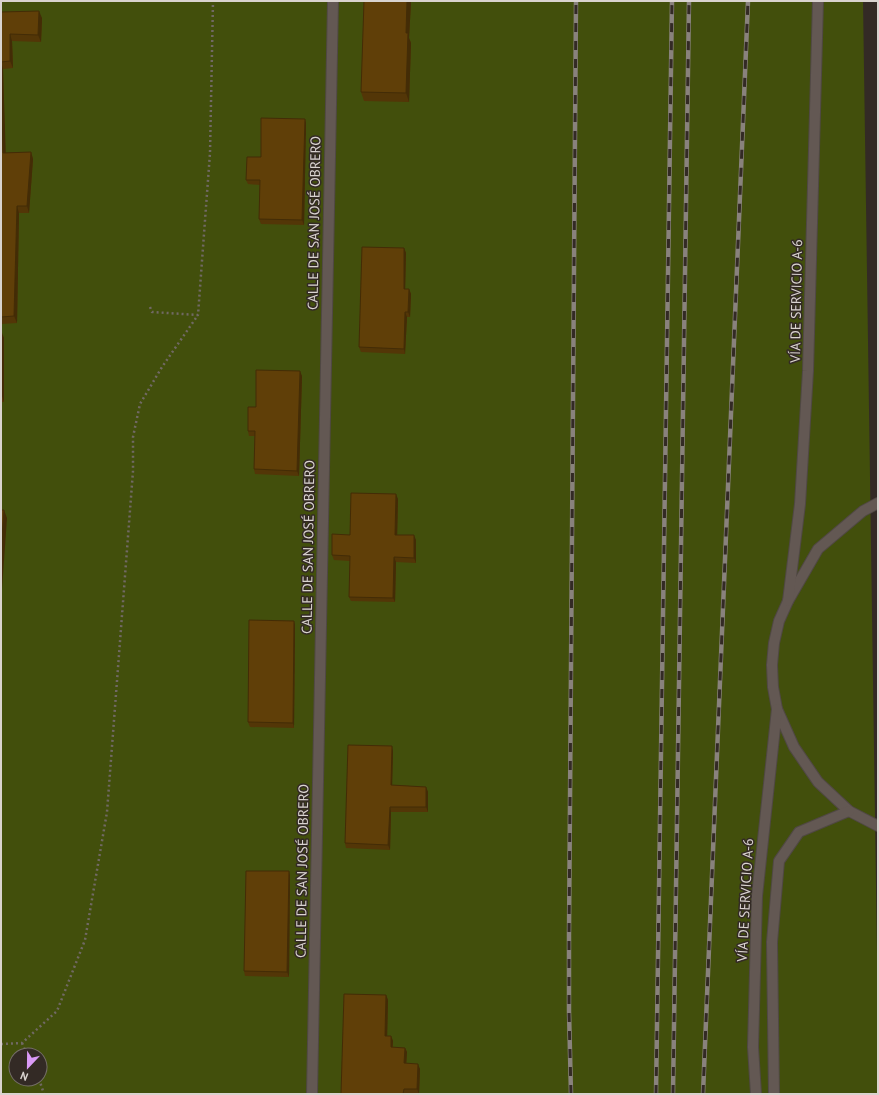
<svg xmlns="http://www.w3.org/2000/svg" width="879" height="1095" font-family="'PT Sans',sans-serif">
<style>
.green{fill:#424f0c;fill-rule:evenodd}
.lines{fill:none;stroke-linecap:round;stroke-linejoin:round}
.minor-casing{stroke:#504844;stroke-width:12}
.path{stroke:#716964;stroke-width:2.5;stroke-dasharray:2 3;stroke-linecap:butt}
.minor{stroke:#635853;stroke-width:10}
.rail-casing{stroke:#89827d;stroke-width:4.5}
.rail{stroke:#332a25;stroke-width:3;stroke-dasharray:9;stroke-linecap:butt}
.wall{fill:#533607}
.shaded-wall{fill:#432c06}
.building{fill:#603f08;stroke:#432c06}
.labels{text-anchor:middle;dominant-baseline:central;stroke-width:3;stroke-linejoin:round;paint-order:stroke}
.street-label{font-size:14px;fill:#d9d3cf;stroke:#332a25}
</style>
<rect width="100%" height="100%" fill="#332a25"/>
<!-- green -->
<path class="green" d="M 1,1 L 863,1 L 878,1021 L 878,1094 L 1,1094 ZM 16,1055 L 40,1055 L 40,1079 L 16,1079 Z"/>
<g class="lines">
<defs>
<g id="minor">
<path d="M 878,503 L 863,511 L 818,549 L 788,601 L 779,621 L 774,643 L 772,665 L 773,687 L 777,709 L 794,747 L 818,782 L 849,811 L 878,826"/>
<path d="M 788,601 L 800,504 L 808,371 L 818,1"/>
<path d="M 312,1094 L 333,1"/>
<path d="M 756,1094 L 753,1047 L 757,896 L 777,709"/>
<path d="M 774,1094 L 772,942 L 779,861 L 799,832 L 849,811"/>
</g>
</defs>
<!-- minor casing -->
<use href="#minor" class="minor-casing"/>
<!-- path -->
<g class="path">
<path d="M 150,307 L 152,312 L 198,315 L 210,153 L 213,1"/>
<path d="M 22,1043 L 27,1055"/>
<path d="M 1,1044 L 22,1043 L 57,1011 L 85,940 L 107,812 L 133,471 L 133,437 L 140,404 L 162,367 L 198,315"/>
<path d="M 39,1079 L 44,1094"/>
</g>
<!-- minor -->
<use href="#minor" class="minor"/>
<defs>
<g id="rail">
<path d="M 571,1094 L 569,1011 L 569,936 L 576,1"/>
<path d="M 656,1094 L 672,1"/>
<path d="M 673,1094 L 689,1"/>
<path d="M 703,1094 L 748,1"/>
</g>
</defs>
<!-- rail casing -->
<use href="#rail" class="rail-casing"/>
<!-- rail -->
<use href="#rail" class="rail"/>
</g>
<!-- wall -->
<g class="wall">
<path d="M 411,2 L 409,38 L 411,43 L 409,102 L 364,101 L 361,92 Z"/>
<path d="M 1,12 L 42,18 L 41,42 L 12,41 L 13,68 L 3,69 L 5,153 L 31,152 L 33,159 L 29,213 L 19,213 L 17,323 L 1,324 Z"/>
<path d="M 305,119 L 306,124 L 304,225 L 261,224 L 259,219 L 260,185 L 248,184 L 246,180 L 261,157 Z"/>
<path d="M 404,248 L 406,253 L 405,289 L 409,289 L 411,294 L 410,317 L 407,317 L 405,354 L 361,352 L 359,347 Z"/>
<path d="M 1,331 L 4,338 L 4,402 L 1,402 Z"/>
<path d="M 302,376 L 299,476 L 255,474 L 254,469 L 255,436 L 249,436 L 248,431 L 256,407 Z"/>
<path d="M 398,499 L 397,535 L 416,540 L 416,563 L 396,562 L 395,602 L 351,601 L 349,597 L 350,561 L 334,560 L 332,555 L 350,535 Z"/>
<path d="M 295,625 L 294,728 L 250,727 L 248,722 Z"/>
<path d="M 393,751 L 392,785 L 426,787 L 428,792 L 428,812 L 391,812 L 390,850 L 346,848 L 345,843 Z"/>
<path d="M 289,871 L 290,876 L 289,977 L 245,976 L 244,971 Z"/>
<path d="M 386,995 L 388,1000 L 387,1036 L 391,1036 L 393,1041 L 393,1047 L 405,1048 L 407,1052 L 406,1063 L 420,1069 L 419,1094 L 405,1093 L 341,1094 Z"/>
</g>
<!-- shaded-wall -->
<g class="shaded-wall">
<path d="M 407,1 L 411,2 L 409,38 L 411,43 L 409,102 L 406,93 L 406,33 Z"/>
<path d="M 39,11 L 42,18 L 41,42 L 38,35 Z"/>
<path d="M 10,34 L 12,41 L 13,68 L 10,61 Z"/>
<path d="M 1,62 L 3,69 L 6,160 L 3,153 Z"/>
<path d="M 305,119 L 306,124 L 304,225 L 302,220 Z"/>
<path d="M 31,152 L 33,159 L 29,213 L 27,206 Z"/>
<path d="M 17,206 L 19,213 L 17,323 L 14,316 Z"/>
<path d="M 404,248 L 406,253 L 405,294 L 404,289 Z"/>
<path d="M 409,289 L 411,294 L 410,317 L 408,312 Z"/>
<path d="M 405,312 L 407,317 L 405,354 L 404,349 Z"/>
<path d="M 1,331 L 4,338 L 4,402 L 1,393 Z"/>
<path d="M 300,371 L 302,376 L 299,476 L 297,471 Z"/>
<path d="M 396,494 L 398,499 L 397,540 L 395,535 Z"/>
<path d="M 4,510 L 7,518 L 1,603 L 1,551 Z"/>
<path d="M 414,535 L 416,540 L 416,563 L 414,558 Z"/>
<path d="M 394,557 L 396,562 L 395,602 L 393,598 Z"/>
<path d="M 294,621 L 295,625 L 294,728 L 293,723 Z"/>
<path d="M 392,746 L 393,751 L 392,790 L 391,785 Z"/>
<path d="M 426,787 L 428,792 L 428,812 L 426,807 Z"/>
<path d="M 390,807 L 391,812 L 390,850 L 388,845 Z"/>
<path d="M 289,871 L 290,876 L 289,977 L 287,972 Z"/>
<path d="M 386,995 L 388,1000 L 387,1041 L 385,1036 Z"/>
<path d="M 391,1036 L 393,1041 L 392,1052 L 391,1047 Z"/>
<path d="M 405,1048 L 407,1052 L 406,1068 L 404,1063 Z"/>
<path d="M 418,1064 L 420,1069 L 419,1094 L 417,1089 Z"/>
</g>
<!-- building -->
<g class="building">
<path d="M 364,1 L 407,1 L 406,33 L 408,33 L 406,93 L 361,92 Z"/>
<path d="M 39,11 L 38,35 L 10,34 L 10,61 L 1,62 L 1,12 Z"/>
<path d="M 1,67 L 3,153 L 31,152 L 27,206 L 17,206 L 14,316 L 1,317 Z"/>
<path d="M 261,118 L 305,119 L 302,220 L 259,219 L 260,180 L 246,180 L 247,157 L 261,157 Z"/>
<path d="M 362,247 L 404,248 L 404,289 L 409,289 L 408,312 L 405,312 L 404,349 L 359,347 Z"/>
<path d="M 256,370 L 300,371 L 297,471 L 254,469 L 255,431 L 248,431 L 248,407 L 256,407 Z"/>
<path d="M 351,493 L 396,494 L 395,535 L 414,535 L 414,558 L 394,557 L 393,598 L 349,597 L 350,556 L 332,555 L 332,534 L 350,535 Z"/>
<path d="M 1,510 L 4,510 L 1,551 Z"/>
<path d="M 249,620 L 294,621 L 293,723 L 248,722 Z"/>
<path d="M 348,745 L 392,746 L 391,785 L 426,787 L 426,807 L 390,807 L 388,845 L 345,843 Z"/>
<path d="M 246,871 L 289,871 L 287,972 L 244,971 Z"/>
<path d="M 344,994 L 386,995 L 385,1036 L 391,1036 L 391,1047 L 405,1048 L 404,1063 L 418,1064 L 417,1089 L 404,1089 L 403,1094 L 341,1094 Z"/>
</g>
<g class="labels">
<!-- street labels -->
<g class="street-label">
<text transform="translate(314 223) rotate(-89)">CALLE DE SAN JOSÉ OBRERO</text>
<text transform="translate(796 301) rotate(-89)">VÍA DE SERVICIO A-6</text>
<text transform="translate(308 547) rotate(-89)">CALLE DE SAN JOSÉ OBRERO</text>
<text transform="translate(302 871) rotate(-89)">CALLE DE SAN JOSÉ OBRERO</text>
<text transform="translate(745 900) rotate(-87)">VÍA DE SERVICIO A-6</text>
</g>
</g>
<!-- border -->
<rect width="879" height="1095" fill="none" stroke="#d9d3cf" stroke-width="4"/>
<!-- north arrow -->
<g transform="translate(28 1067) rotate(202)"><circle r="19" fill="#332a25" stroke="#756e69"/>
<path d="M0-3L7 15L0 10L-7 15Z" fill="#da9af6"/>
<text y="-6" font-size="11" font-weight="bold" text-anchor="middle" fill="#d9d3cf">N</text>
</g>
</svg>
